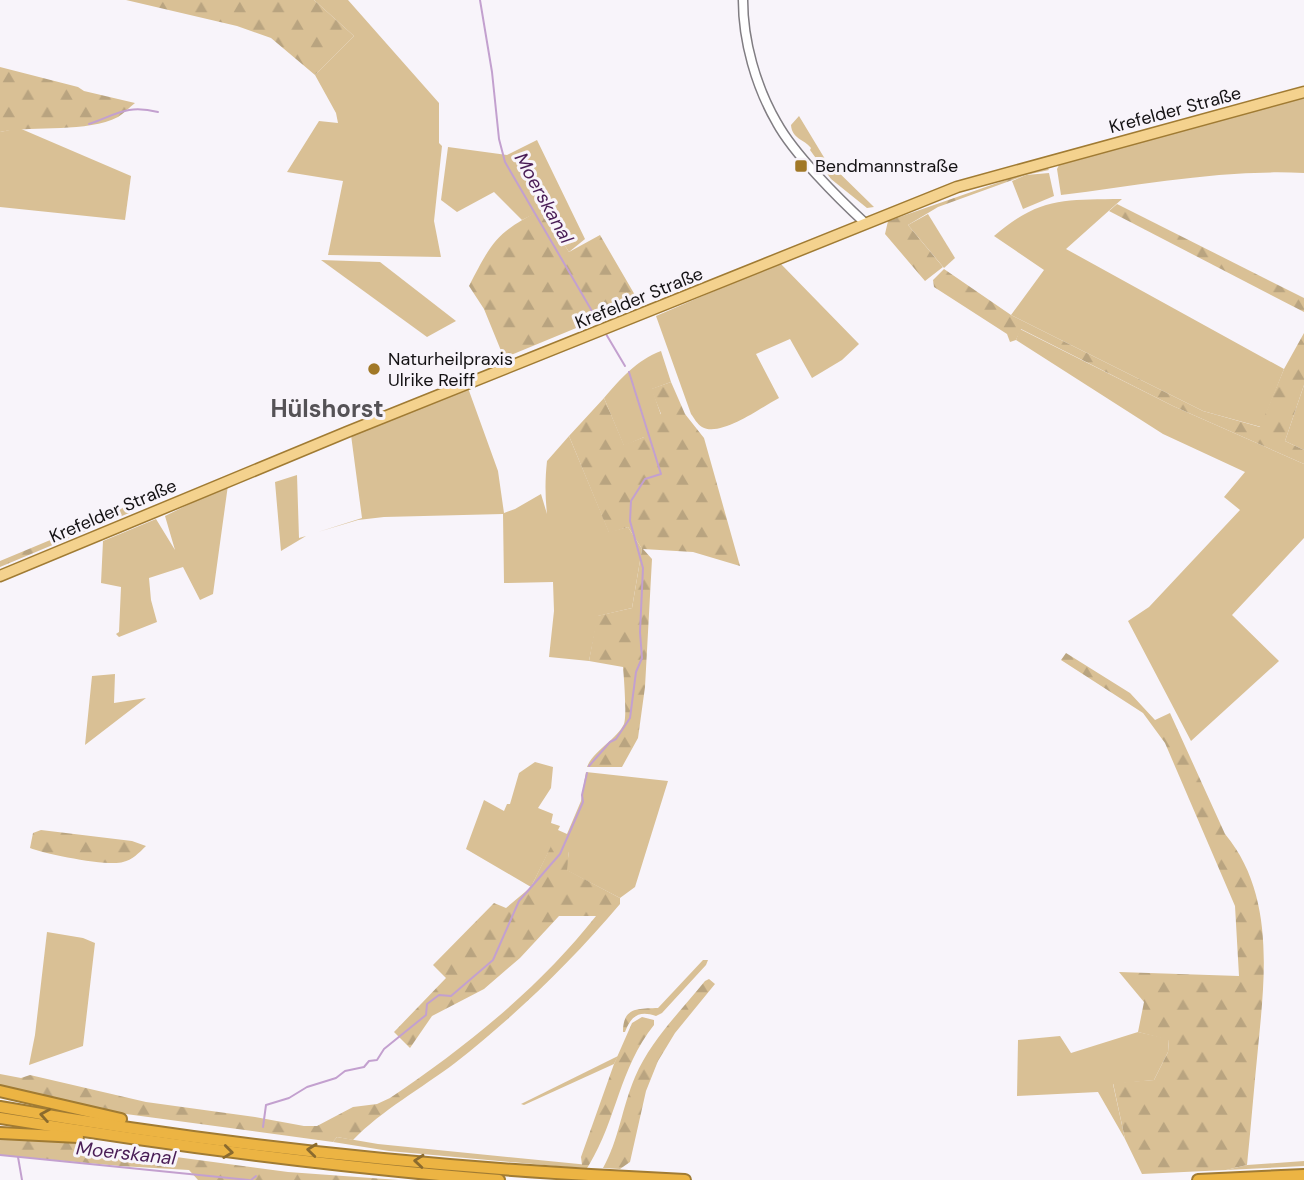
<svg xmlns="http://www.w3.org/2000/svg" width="1304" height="1180" font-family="'DM Sans',sans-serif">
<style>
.green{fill:#d9c095}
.forest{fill:url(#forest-firs)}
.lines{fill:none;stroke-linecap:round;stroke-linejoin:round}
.stream{stroke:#c3a0cf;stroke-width:2}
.minor-casing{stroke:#807d82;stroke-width:11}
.major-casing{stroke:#a07b33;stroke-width:13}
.highway-casing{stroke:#a07b33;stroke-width:14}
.minor{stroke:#fff;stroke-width:8}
.major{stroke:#f4d28e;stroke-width:10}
.highway{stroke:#ecb443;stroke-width:10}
.oneway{stroke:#8b6b2e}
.poi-dot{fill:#a17827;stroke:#f8f4fa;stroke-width:2.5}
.labels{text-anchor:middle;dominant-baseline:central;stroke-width:6;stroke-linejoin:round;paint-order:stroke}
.street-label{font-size:18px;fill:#141214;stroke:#f8f4fa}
.poi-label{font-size:18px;fill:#141214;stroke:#f8f4fa;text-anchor:start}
.water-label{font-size:19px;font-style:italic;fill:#491d56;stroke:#f8f4fa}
.district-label{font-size:24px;font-weight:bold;fill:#555256;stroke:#f8f4fa}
</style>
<defs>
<pattern id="forest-firs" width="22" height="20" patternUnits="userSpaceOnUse" patternTransform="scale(1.75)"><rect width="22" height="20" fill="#d9c095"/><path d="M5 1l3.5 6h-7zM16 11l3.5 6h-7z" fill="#b9a480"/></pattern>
</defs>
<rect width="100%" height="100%" fill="#f8f4fa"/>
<!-- green -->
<g class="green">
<path d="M 314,0 L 348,0 L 439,103 L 439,143 L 442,146 L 434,221 L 441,257 L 328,255 L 343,181 L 287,172 L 319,121 L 338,123 L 336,113 L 315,75 L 354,36 Z"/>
<path d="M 1304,98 L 1304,173 C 1223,169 1141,185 1061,195 L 1057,169 L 1060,163 Z"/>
<path d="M 799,116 L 825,159 L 874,207 L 867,208 L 831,179 L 810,150 L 811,148 C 804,139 792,139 791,125 Z"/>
<path d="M 19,128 L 131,176 L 125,220 L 0,207 L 0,132 Z"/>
<path d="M 537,140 L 585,239 L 569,252 L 542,210 L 522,220 L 494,192 L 457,212 L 441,200 L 448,147 L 507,155 Z"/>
<path d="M 1049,173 L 1054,196 L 1023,209 L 1012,181 L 1026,175 Z"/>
<path d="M 1122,199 L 1066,249 L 1284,369 L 1261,427 L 1203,411 L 1011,315 L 1044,270 L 994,236 C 1041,196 1065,200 1122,199 Z"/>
<path d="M 928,214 L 955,258 L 944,268 L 908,225 Z"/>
<path d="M 321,260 L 380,262 L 456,321 L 427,337 Z"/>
<path d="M 780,263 L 859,344 L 842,360 L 812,378 L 790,339 L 756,354 L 779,398 C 762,407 720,438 702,427 C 697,424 694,418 691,414 L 656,316 Z"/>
<path d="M 1020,329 L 1173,406 L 1304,464 L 1304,538 L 1232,615 L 1279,661 L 1191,741 L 1128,621 L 1149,607 L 1240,510 L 1224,497 L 1245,472 L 1163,434 L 1016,340 Z"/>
<path d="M 661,351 L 671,382 L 652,389 L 661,415 L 644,437 L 624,446 L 604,398 C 620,379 637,360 661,351 Z"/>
<path d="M 1304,385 L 1304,450 L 1285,441 Z"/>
<path d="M 468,388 L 498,471 L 504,513 L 515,509 L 541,494 L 547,514 C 545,496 545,479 547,461 L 569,436 L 609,532 L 628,527 L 642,549 L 632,608 L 598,616 L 589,661 L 549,657 L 554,611 L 553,582 L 504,583 L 503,514 L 384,517 L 358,520 L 318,532 L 362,518 L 351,435 Z"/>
<path d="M 297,475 L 299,538 L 306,536 L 281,551 L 275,482 Z"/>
<path d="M 228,485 L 213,594 L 200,600 L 183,567 L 149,578 L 151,600 L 157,622 L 119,637 L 116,634 L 119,632 L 121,587 L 101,583 L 103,541 L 156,519 L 175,550 L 165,516 Z"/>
<path d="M 115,674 L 114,703 L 146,698 L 85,745 L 92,676 Z"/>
<path d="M 535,762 L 553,767 L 551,788 L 538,808 L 553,814 L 551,823 L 560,826 L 558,830 L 567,834 L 581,801 L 586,772 L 668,781 L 635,887 L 620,898 L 566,870 L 569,852 L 551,847 L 531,887 L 466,849 L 484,800 L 504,811 L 507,804 L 510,804 L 519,773 Z"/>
<path d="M 47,932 L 83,938 L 95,943 L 83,1046 L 29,1065 L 35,1035 Z"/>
<path d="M 1138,1032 L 1169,1039 L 1168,1052 L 1154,1080 L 1113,1084 L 1125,1139 L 1098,1092 L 1017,1096 L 1018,1040 L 1060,1036 L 1071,1053 Z"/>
<path d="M 618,1056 L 614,1064 L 524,1105 L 521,1104 Z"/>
<path d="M 337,1137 L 378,1144 L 589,1165 L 587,1168 L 567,1167 L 389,1151 L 333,1142 Z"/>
<path d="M 1304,1161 L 1304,1166 L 1226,1170 L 1247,1165 Z"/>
</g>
<!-- forest -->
<g class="forest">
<path d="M 126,0 L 314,0 L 354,36 L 315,75 L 271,38 L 237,26 Z"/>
<path d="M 0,67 L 78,87 L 84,91 L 135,103 C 130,107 124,113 118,117 C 87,133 36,125 0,132 Z"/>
<path d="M 1046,166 L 1049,170 L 1026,175 L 938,207 L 908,225 L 943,267 L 925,281 L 885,234 L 888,221 Z"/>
<path d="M 1117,204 L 1304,298 L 1304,312 L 1109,211 Z"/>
<path d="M 542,209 L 569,252 L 600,235 L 639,302 L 504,358 L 484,309 L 469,286 C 493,240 495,234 542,209 Z"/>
<path d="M 944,269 L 1011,315 L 1203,411 L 1260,427 L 1284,369 L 1304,333 L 1304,385 L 1285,441 L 1304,450 L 1304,464 L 1173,406 L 1021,329 L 1016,340 L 1010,342 L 1007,334 L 934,287 L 933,280 Z"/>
<path d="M 671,382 L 685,414 L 704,438 L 740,566 L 693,552 L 643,549 L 652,559 L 645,687 L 638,738 L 622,767 L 587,767 C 592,752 617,739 624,724 C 627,716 624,677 623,667 L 589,661 L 597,616 L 632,608 L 642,549 L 628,527 L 609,533 L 569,436 L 604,398 L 624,445 L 644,437 L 642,424 L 661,414 L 651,389 Z"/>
<path d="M 128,504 L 131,509 L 129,513 L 0,567 L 0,561 L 115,513 Z"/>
<path d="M 1066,653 L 1130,693 L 1155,720 L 1170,713 L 1225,834 C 1275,894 1265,976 1258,1048 C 1254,1087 1251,1126 1247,1165 L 1226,1170 L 1142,1174 L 1125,1139 L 1113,1083 L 1154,1080 L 1168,1052 L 1169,1040 L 1138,1032 L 1144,1002 L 1119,972 L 1239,976 L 1235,906 L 1165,743 L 1143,713 L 1061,660 Z"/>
<path d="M 41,830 L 132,841 L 146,846 C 139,853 132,860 123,862 C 110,867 44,854 30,848 L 33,833 Z"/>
<path d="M 551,846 L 569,851 L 567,870 L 620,898 L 620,904 C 571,962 515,1016 455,1063 C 422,1088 382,1110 353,1140 L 337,1137 L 333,1142 L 111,1112 L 0,1086 L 0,1074 L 21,1078 L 30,1075 L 146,1102 L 255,1117 L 304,1126 L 317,1126 L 353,1107 L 377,1104 L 390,1098 C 466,1047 539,988 596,916 L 559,916 L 520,958 L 484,989 L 432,1016 L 410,1048 L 394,1032 L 446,978 L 433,965 L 494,903 L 506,908 L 531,887 Z"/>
<path d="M 703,960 L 708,960 L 706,965 L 662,1013 L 656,1016 C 639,1010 631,1016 625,1032 L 623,1032 C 623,1006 639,1009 658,1008 Z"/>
<path d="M 709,979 L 715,984 L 675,1033 L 658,1061 L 646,1091 L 630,1162 L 620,1169 L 603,1168 C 619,1140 622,1107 635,1077 C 651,1040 680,1012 705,981 Z"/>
<path d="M 642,1017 L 654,1020 L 654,1025 C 619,1069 617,1119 589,1165 L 582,1165 L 581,1157 L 614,1064 L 632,1023 Z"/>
<path d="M 0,1136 L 72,1143 L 288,1172 L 399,1180 L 198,1180 L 189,1170 L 120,1166 L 0,1155 Z"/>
</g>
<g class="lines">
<!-- stream -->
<g class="stream">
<path d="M 480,0 L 492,72 L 499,139 L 505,162 L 596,318"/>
<path d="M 89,124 C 116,115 126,104 158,112"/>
<path d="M 606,334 L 625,366"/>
<path d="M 589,766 L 610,742 L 616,739 L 630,718 L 636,672 L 642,658 L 640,632 L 643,568 L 630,521 L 631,501 L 645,479 L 661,474 L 629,372"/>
<path d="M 263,1127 L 266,1105 L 289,1098 L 307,1087 L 336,1078 L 345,1071 L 364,1067 L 369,1061 L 377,1060 L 384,1049 L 426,1015 L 427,1004 L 439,995 L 451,996 L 493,960 L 519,901 L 560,854 L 583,802 L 582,795 L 587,773"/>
<path d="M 0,1155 L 249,1180"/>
<path d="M 18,1157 L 22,1180"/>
<path d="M 251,1180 L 256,1176"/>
</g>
<defs>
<path id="minor" d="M 743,0 C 743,41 756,87 777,123 C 794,154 838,198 865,223"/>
<path id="major" d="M 0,576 L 347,432 L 957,187 L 1304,92"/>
<g id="highway">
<path d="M 0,1091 L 121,1119"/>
<path d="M 0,1107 C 226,1147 456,1170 685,1180"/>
<path d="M 0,1118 C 166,1145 332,1167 499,1180"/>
<path d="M 0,1133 L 78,1137"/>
<path d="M 1198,1180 L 1304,1175"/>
</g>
</defs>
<!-- minor casing -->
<use href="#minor" class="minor-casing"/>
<!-- major casing -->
<use href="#major" class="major-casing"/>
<!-- highway casing -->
<use href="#highway" class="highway-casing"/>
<!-- minor -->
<use href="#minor" class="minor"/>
<!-- major -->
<use href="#major" class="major"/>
<!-- highway -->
<use href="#highway" class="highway"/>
</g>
<!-- one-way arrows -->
<defs><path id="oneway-chevron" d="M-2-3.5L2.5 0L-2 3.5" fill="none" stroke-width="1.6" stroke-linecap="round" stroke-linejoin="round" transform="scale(1.75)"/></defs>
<g class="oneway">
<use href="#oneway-chevron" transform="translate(45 1115) rotate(-170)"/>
<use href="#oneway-chevron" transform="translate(312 1150) rotate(-174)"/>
<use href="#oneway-chevron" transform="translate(228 1152) rotate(7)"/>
<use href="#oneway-chevron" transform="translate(419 1161) rotate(-175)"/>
</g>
<!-- markers -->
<g class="poi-dot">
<rect x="794" y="159" width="14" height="14" rx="3.5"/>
<circle cx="374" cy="369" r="7"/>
</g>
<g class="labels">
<!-- street labels -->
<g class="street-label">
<text transform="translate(1175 110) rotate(-15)">Krefelder Straße</text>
<text transform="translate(639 298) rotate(-22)">Krefelder Straße</text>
<text transform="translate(113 511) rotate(-23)">Krefelder Straße</text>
</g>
<!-- poi labels -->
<g class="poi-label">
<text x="815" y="166">Bendmannstraße</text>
<text x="388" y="359">Naturheilpraxis<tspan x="388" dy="21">Ulrike Reiff</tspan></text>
</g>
<!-- water labels -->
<g class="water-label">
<text transform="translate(544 198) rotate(61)">Moerskanal</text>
<text transform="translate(126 1153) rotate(6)">Moerskanal</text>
</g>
<!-- district labels -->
<g class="district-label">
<text x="327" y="408">Hülshorst</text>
</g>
</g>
</svg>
